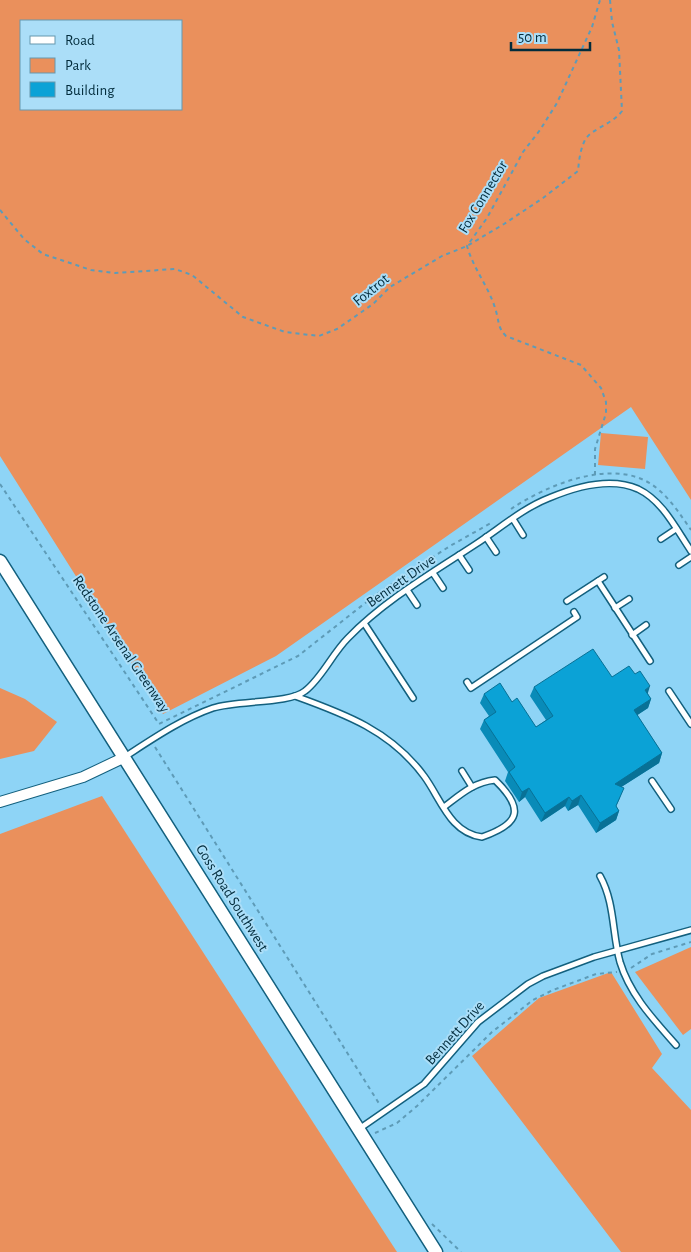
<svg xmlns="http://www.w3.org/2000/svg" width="691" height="1252" font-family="'Alegreya Sans',sans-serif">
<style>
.green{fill:#ea905c;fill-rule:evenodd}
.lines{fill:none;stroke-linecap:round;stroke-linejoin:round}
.service-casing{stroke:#13607e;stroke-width:8}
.minor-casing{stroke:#13607e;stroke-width:12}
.tertiary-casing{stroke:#13607e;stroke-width:15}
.path{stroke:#5e9bb7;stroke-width:2;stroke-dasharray:4 4;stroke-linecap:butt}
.service{stroke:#fff;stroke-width:5}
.minor{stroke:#fff;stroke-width:10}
.tertiary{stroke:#fff;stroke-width:12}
.wall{fill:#098bb8}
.shaded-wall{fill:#087196}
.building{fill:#0ba2d6;stroke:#087196}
.labels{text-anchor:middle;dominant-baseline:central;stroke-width:4;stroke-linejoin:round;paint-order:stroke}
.street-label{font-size:15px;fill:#022c3c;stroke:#abdef8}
</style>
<rect width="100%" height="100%" fill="#8ed4f6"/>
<!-- green -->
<g class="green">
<path d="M 0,0 L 691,0 L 691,500 L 631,407 L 276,656 L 163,714 L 0,456 ZM 21,21 L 181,21 L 181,109 L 21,109 Z"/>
<path d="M 601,433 L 648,437 L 645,469 L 598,465 Z"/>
<path d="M 0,688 L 25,699 L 57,722 L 34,751 L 0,759 Z"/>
<path d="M 102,796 L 397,1252 L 0,1252 L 0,834 Z"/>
<path d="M 691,947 L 691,1029 L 683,1035 L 635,972 Z"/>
<path d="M 611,972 L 662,1054 L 652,1068 L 691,1110 L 691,1252 L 621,1252 L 472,1056 L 539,998 Z"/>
</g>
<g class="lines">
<defs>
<g id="service">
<path d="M 513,519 L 523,535"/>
<path d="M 486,537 L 496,552"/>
<path d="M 661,539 L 676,529"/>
<path d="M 459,555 L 469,570"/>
<path d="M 679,565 L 691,557"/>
<path d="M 433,573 L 443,588"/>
<path d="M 598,581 L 650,661"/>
<path d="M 407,590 L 417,605"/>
<path d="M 567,601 L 604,577"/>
<path d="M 615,608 L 629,599"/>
<path d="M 364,623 L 413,698"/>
<path d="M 632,635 L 646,625"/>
<path d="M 467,682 L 471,688 L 577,617 L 574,612"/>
<path d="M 669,691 L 691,724"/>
<path d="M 295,696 C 345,714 391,731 424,776 C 441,799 450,833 482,837 C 520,824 525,809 495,780 C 474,782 460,795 444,807"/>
<path d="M 123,758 C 151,740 181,719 213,708 C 237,700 289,704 305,691 C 322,678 332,654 348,638 C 385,600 432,573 476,544 C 499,529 523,508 549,498 C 575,487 611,477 638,489 C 663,501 676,529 691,551"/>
<path d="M 462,771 L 472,787"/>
<path d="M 652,781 L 671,809"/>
<path d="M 600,876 C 615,903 612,933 620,962 C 630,995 654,1020 676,1045"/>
<path d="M 359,1129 L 424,1084 L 478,1022 L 528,984 L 543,976 L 594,957 L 691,930"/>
</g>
<path id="minor" d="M 0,802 L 83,777 L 123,758"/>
<path id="tertiary" d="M 0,561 L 436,1252"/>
</defs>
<!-- service casing -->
<use href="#service" class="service-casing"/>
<!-- minor casing -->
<use href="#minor" class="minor-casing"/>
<!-- tertiary casing -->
<use href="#tertiary" class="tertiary-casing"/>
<!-- path -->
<g class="path">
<path d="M 0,210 L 24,239 L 43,254 L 91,270 L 115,273 L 175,269 L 192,275 L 243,317 L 285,332 L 319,336 L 337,329 L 353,318 L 373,304 L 390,287 L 442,256 L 467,246 L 504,224 L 543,198 L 578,171 C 579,161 580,150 585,140 C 591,129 613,124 622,111 L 619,50 L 612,22 L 610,0"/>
<path d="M 595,475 L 595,449 L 606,413 L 606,402 L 601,388 L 581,365 L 506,336 C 499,329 499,324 497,315 C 491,289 474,271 467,246 L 487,218 L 523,152 L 540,130 L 557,103 L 592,27 L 600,0"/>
<path d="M 0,484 L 159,724 L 298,656 L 378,593 L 450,546 L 491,523"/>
<path d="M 511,509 C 547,485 611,458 651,484 C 668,495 680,514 691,530"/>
<path d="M 155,747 L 380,1105"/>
<path d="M 631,968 L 652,954 L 691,942"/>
<path d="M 375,1133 L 397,1123 L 417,1106 L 492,1032 L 533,1000 L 553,990 L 596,974 L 617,972"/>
<path d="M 432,1224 L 461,1252"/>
</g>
<!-- service -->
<use href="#service" class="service"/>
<!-- minor -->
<use href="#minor" class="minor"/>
<!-- tertiary -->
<use href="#tertiary" class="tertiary"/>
</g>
<!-- wall -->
<path class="wall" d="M 612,677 L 648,694 L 651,699 L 648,708 L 637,715 L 662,753 L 659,763 L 621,787 L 620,798 L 616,806 L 619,811 L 616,820 L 596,833 L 578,805 L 568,811 L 565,806 L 541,822 L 525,797 L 519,802 L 505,781 L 508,772 L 480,729 L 484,720 L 489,716 L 480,703 L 484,694 L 512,702 L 536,727 L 546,720 L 530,696 L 534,687 Z"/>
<!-- shaded-wall -->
<g class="shaded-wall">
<path d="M 650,686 L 647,696 L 645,690 Z"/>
<path d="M 651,699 L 648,708 L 630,720 L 634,710 Z"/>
<path d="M 662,753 L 659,763 L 612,793 L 615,784 Z"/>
<path d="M 529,788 L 525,797 L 519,802 L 522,792 Z"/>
<path d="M 581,795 L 578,805 L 568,811 L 572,801 Z"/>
<path d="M 569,797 L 565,806 L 541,822 L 545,813 Z"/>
<path d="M 619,811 L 616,820 L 596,833 L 600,823 Z"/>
</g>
<!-- building -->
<path class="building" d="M 593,649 L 612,677 L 629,666 L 635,674 L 640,671 L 650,686 L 645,690 L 651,699 L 634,710 L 662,753 L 615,784 L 624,788 L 616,806 L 619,811 L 600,823 L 581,795 L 572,801 L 569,797 L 545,813 L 529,788 L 522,792 L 509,772 L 515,767 L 484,720 L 496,712 L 484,694 L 500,683 L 512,702 L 517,698 L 536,727 L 553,716 L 534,687 Z"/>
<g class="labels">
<!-- street labels -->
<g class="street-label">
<text transform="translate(483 197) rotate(-59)">Fox Connector</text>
<text transform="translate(371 290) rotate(-39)">Foxtrot</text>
<text transform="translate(401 581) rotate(-35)">Bennett Drive</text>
<text transform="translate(121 644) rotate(56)">Redstone Arsenal Greenway</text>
<text transform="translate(232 898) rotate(58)">Goss Road Southwest</text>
<text transform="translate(455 1033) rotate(-48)">Bennett Drive</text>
</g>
</g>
<!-- legend -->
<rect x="20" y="20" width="162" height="90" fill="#abdef8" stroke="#6797ad"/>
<rect x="30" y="36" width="25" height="8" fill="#ffffff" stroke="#6797ad"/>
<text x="65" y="45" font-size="15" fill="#022c3c">Road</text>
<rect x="30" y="58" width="25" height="15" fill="#ea905c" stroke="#6797ad"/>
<text x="65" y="70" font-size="15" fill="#022c3c">Park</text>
<rect x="30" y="82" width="25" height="15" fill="#0ba2d6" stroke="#6797ad"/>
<text x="65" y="95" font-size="15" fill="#022c3c">Building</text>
<!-- scale -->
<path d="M511 42v8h79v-8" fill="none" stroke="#022c3c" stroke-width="2.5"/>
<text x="518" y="42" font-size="15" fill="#022c3c" stroke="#abdef8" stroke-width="4" paint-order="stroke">50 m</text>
</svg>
